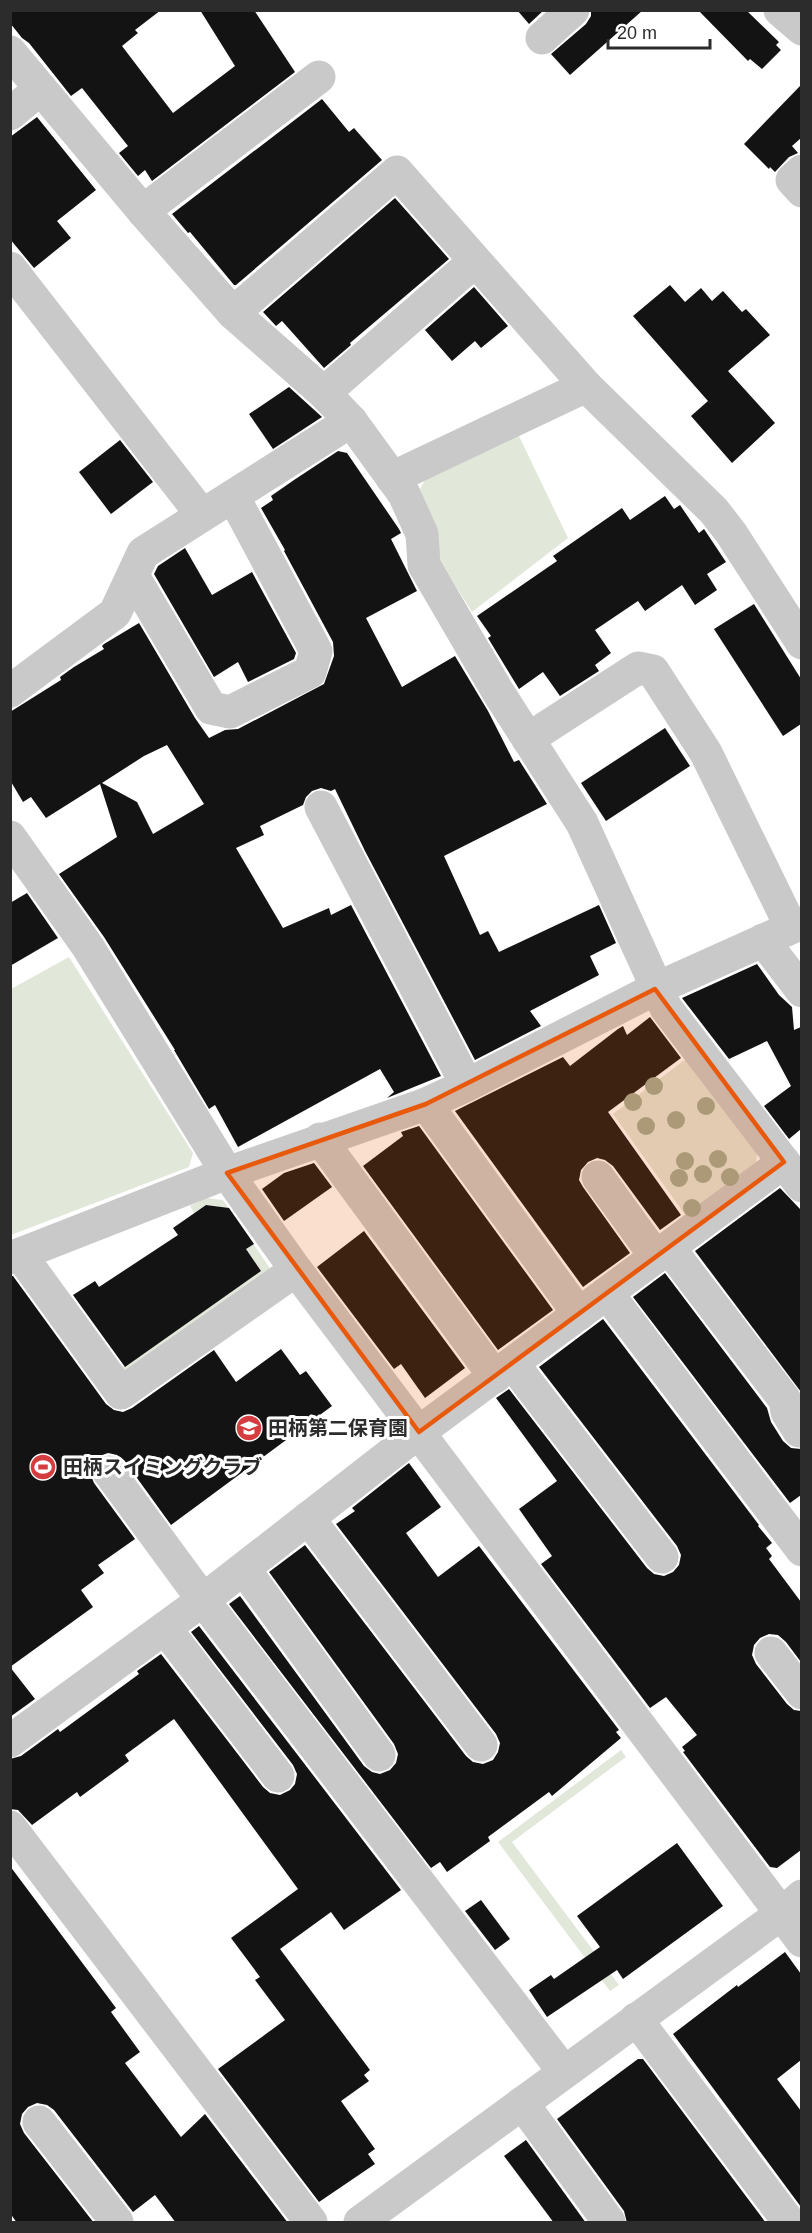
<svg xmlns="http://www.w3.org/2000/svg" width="812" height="2233" font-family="Helvetica,'Noto Sans JP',sans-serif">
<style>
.green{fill:#e1e8da}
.building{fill:#131313;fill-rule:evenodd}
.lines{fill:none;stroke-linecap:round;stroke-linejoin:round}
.minor{stroke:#c9c9c9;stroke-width:33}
.tree{fill:#9da994}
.marked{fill:#e8590c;fill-opacity:0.2;stroke:#e8590c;stroke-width:4.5;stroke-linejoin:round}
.labels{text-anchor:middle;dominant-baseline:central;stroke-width:6;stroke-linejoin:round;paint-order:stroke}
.poi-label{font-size:20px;font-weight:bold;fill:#2c2c2c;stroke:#fff;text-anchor:start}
</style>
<rect width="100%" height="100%" fill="#fff"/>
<!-- green -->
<g class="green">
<path d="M 517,432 L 568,538 L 472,612 L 439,560 L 437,532 L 420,489 L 428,474 Z"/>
<path d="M 69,957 L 193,1153 L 189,1167 L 11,1235 L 11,989 Z"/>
<path d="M 686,1059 L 757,1154 L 756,1166 L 686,1216 L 613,1114 Z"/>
<path d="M 206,1198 L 223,1200 L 274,1274 L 126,1376 L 120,1368 L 261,1271 L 217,1206 L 206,1205 L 194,1213 L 190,1206 Z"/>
<path d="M 621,1750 L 626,1757 L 512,1842 L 619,1985 L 610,1991 L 498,1842 Z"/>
</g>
<!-- building -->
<g class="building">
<path d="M 10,10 L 161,10 L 135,30 L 138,33 L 122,46 L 173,113 L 235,66 L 200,10 L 254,10 L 295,72 L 152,181 L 145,170 L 138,176 L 119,153 L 128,146 L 82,88 L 71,96 L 29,43 L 22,38 L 10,23 Z"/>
<path d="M 517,10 L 544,10 L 529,24 Z"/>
<path d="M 591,10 L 643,10 L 570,75 L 551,54 L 586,24 L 591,16 Z"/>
<path d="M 698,10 L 746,10 L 779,42 L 776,45 L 781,50 L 762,69 L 750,59 L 748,61 Z"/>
<path d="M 801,85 L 801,138 L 792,146 L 798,153 L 789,157 L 775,172 L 770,167 L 769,169 L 744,144 Z"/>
<path d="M 322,99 L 349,132 L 354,128 L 382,160 L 236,285 L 234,285 L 190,232 L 188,233 L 172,214 Z"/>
<path d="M 37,117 L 96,190 L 57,221 L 71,238 L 34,268 L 10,239 L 10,137 Z"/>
<path d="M 395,198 L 449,259 L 350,343 L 351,345 L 324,368 L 282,321 L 276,326 L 263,312 Z"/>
<path d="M 670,285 L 685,302 L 701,288 L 712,301 L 723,291 L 742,312 L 746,309 L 770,335 L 728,371 L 775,423 L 732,463 L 691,416 L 708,401 L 633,316 Z"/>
<path d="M 474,287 L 508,326 L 481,348 L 475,341 L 452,361 L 425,330 Z"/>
<path d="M 289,387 L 322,417 L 273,449 L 249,414 Z"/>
<path d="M 120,440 L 153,482 L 111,514 L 79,472 Z"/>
<path d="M 338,451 L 347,453 L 399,529 L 401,533 L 391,539 L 417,591 L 366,618 L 402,687 L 455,656 L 488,711 L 514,762 L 519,760 L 547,804 L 444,856 L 480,935 L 488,931 L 499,952 L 599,905 L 616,943 L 590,956 L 599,975 L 530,1011 L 541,1026 L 475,1060 L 365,851 L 335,789 L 331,791 L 321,788 L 312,791 L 306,797 L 303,805 L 260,826 L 264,835 L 236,848 L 283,928 L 329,908 L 331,915 L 351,905 L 441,1076 L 387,1098 L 394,1092 L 380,1069 L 238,1147 L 215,1105 L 209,1109 L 174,1050 L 175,1050 L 104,937 L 59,874 L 117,837 L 100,784 L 46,818 L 31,797 L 23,802 L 10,780 L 10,712 L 61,680 L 60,677 L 74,667 L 104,649 L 102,646 L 104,644 L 139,623 L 195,718 L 209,738 L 225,730 L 238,729 L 324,684 L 334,656 L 333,642 L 284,551 L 285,550 L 261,508 L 273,500 L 271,496 L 294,480 ZM 167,745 L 204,804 L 153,834 L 137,802 L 102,783 L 144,756 Z"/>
<path d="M 665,496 L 674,509 L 680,505 L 699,533 L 704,529 L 726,562 L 707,574 L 717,590 L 695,605 L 682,585 L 645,611 L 638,601 L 595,630 L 611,653 L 595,665 L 599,671 L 560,696 L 543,672 L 519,689 L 488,638 L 491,636 L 477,616 L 557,561 L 553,556 L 622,508 L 630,520 Z"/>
<path d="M 185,548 L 212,595 L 252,572 L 296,653 L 294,659 L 248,682 L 238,662 L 214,677 L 154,574 L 158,566 Z"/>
<path d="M 754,604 L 801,679 L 801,724 L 783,736 L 714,629 Z"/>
<path d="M 665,728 L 690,766 L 606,821 L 581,783 Z"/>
<path d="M 27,893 L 58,938 L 10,966 L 10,903 Z"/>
<path d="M 757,964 L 779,995 L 792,1007 L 794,1030 L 801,1027 L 801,1129 L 789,1139 L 764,1106 L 791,1086 L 767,1041 L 729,1059 L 682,998 Z"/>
<path d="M 650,1017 L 681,1058 L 608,1112 L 681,1215 L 660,1230 L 613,1166 L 605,1160 L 597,1158 L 588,1162 L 581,1170 L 579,1180 L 583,1187 L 630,1253 L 583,1287 L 455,1111 L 563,1057 L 570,1066 L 618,1029 L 623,1026 L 627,1035 Z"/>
<path d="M 419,1126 L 553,1310 L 498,1350 L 363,1166 L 403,1136 L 401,1132 Z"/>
<path d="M 314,1163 L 332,1187 L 284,1221 L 262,1189 L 284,1173 Z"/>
<path d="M 780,1188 L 801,1210 L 801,1392 L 695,1251 Z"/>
<path d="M 206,1205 L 229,1208 L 254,1244 L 246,1249 L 261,1271 L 125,1367 L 73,1295 L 95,1281 L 99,1287 L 178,1235 L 173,1228 Z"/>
<path d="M 364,1231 L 465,1368 L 425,1398 L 401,1364 L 394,1369 L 317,1267 Z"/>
<path d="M 665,1273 L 767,1408 L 771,1422 L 783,1441 L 791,1448 L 801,1449 L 801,1495 L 790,1503 L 633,1297 Z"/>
<path d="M 10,1276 L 13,1276 L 106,1404 L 114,1410 L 123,1412 L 132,1408 L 214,1350 L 236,1382 L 281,1349 L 300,1375 L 306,1371 L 332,1406 L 171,1525 L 124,1460 L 117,1455 L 108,1453 L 97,1457 L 92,1465 L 90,1473 L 94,1483 L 135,1539 L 98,1565 L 104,1573 L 81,1590 L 93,1607 L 10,1667 Z"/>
<path d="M 603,1319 L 759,1525 L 758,1526 L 772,1543 L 766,1548 L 772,1556 L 769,1559 L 801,1602 L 801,1662 L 786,1642 L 778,1635 L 769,1634 L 760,1638 L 754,1645 L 752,1655 L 756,1664 L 787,1704 L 794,1710 L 801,1711 L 801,1850 L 777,1868 L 770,1867 L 683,1752 L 685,1751 L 682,1747 L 697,1735 L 666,1697 L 650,1708 L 541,1564 L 552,1556 L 519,1509 L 557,1481 L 496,1398 L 509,1389 L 647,1568 L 654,1574 L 664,1576 L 673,1572 L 679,1565 L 681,1555 L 677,1546 L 539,1367 Z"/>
<path d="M 409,1463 L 441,1507 L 406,1533 L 438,1577 L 479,1546 L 619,1730 L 616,1732 L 621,1738 L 552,1796 L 549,1792 L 488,1837 L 490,1841 L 447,1872 L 440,1862 L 431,1868 L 229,1604 L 240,1596 L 364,1766 L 372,1772 L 380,1774 L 390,1770 L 396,1763 L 398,1754 L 394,1744 L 269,1572 L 305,1545 L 466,1756 L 473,1762 L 483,1764 L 493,1760 L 498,1752 L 500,1743 L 496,1734 L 336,1524 L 355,1511 L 352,1508 Z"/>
<path d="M 199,1626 L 401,1890 L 344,1930 L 331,1912 L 280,1949 L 370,2070 L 364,2075 L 369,2081 L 341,2101 L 375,2149 L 368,2154 L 375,2164 L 319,2202 L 218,2069 L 285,2020 L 255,1980 L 260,1977 L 231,1938 L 298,1889 L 174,1719 L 125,1755 L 129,1761 L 80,1797 L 77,1792 L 32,1825 L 18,1810 L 10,1809 L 10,1759 L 21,1756 L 58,1729 L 60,1732 L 139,1674 L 137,1671 L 161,1654 L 263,1787 L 270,1793 L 280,1795 L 290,1790 L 295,1784 L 297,1774 L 293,1765 L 191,1632 Z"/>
<path d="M 10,1667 L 35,1699 L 10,1717 Z"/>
<path d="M 677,1843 L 723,1906 L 623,1979 L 617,1970 L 547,2017 L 529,1990 L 551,1975 L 554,1979 L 600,1947 L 577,1916 Z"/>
<path d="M 10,1866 L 116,2008 L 111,2012 L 140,2052 L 125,2063 L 181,2137 L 205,2114 L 288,2223 L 176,2223 L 155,2195 L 133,2212 L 54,2110 L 47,2105 L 37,2103 L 28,2107 L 22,2114 L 20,2124 L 24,2133 L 94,2223 L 17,2223 L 10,2213 Z"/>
<path d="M 481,1900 L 510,1939 L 495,1950 L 465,1911 Z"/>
<path d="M 785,1952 L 801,1974 L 801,2060 L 777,2079 L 801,2111 L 801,2207 L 673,2034 L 737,1985 L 738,1987 Z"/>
<path d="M 638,2059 L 643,2059 L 766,2223 L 627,2223 L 624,2211 L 557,2119 Z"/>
<path d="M 526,2140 L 586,2223 L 554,2223 L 504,2156 Z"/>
</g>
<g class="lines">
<!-- minor -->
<g class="minor">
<path d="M 780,10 L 802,29"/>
<path d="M 542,38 L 573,10"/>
<path d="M 10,52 L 143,211 L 233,313 L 324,393 L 351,421 L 404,494 L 422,534 L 424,565 L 498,692 L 582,823 L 666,1008 L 802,1186"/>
<path d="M 10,114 L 40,89"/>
<path d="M 802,171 L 792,180 L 802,191"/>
<path d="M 143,211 L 319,77"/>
<path d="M 10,268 L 202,515"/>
<path d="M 233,313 L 397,172 L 586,386 L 714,511 L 731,533 L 802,643"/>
<path d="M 324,393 L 475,261"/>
<path d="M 392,478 L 586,386"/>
<path d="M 133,576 L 211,708 L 230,712 L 310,672 L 316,651 L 233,496"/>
<path d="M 10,691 L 115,613 L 143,553 L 351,421"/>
<path d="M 528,739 L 638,668 L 653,671 L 706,753 L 791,927"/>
<path d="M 321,807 L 467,1085"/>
<path d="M 10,837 L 88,947 L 227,1173 L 296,1270 L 802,1941"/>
<path d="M 763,940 L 802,991"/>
<path d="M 426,1104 L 579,1314"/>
<path d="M 320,1139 L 495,1377"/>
<path d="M 598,1177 L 656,1257"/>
<path d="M 669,1248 L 785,1400 L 787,1412 L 799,1431"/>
<path d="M 20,1254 L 121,1393 L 296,1270"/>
<path d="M 10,1258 L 227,1173 L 426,1104 L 467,1085 L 655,989 L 802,923"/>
<path d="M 607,1293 L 802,1550"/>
<path d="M 513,1364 L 662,1557"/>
<path d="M 109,1472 L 203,1600 L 564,2072"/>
<path d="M 308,1518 L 481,1745"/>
<path d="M 244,1569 L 379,1755"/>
<path d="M 165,1628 L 278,1776"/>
<path d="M 771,1653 L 802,1693"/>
<path d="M 10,1741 L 203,1600 L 419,1432 L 784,1162"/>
<path d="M 10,1827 L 311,2222"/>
<path d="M 636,2019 L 789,2222"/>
<path d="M 522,2103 L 609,2222"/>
<path d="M 39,2122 L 117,2222"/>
<path d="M 360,2222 L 781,1914 L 802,1896"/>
</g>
</g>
<!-- trees -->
<g class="tree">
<circle cx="654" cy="1086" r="9"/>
<circle cx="633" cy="1102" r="9"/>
<circle cx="706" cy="1106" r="9"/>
<circle cx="676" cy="1120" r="9"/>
<circle cx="646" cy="1126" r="9"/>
<circle cx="718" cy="1159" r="9"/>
<circle cx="685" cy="1161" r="9"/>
<circle cx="703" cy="1174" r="9"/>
<circle cx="730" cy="1177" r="9"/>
<circle cx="679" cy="1178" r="9"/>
<circle cx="692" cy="1208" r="9"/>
</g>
<!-- marked area -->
<path class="marked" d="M 655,989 L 784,1162 L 419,1432 L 227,1173 L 426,1104 Z"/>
<!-- icons -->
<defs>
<symbol id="school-disc" viewBox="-11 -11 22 22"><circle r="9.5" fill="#d53c3f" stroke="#fff"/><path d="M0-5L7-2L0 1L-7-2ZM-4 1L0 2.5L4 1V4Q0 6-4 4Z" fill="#fff"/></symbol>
<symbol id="stadium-disc" viewBox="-11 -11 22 22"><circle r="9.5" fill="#d53c3f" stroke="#fff"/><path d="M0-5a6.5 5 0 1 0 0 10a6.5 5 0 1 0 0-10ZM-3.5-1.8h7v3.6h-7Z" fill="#fff"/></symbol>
</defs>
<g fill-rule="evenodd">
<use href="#school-disc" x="234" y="1413" width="30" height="30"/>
<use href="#stadium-disc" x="28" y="1452" width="30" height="30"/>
</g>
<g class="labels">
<!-- poi labels -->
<g class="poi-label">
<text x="268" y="1428">田柄第二保育園</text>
<text x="63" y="1467">田柄スイミングクラブ</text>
</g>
</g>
<!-- border -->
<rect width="812" height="2233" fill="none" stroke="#2c2c2c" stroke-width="24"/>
<!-- scale -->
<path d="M608 39v9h102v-9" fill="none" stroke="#2c2c2c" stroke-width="3"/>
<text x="617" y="39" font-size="18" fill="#2c2c2c" stroke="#ffffff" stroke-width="4.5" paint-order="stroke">20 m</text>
</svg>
